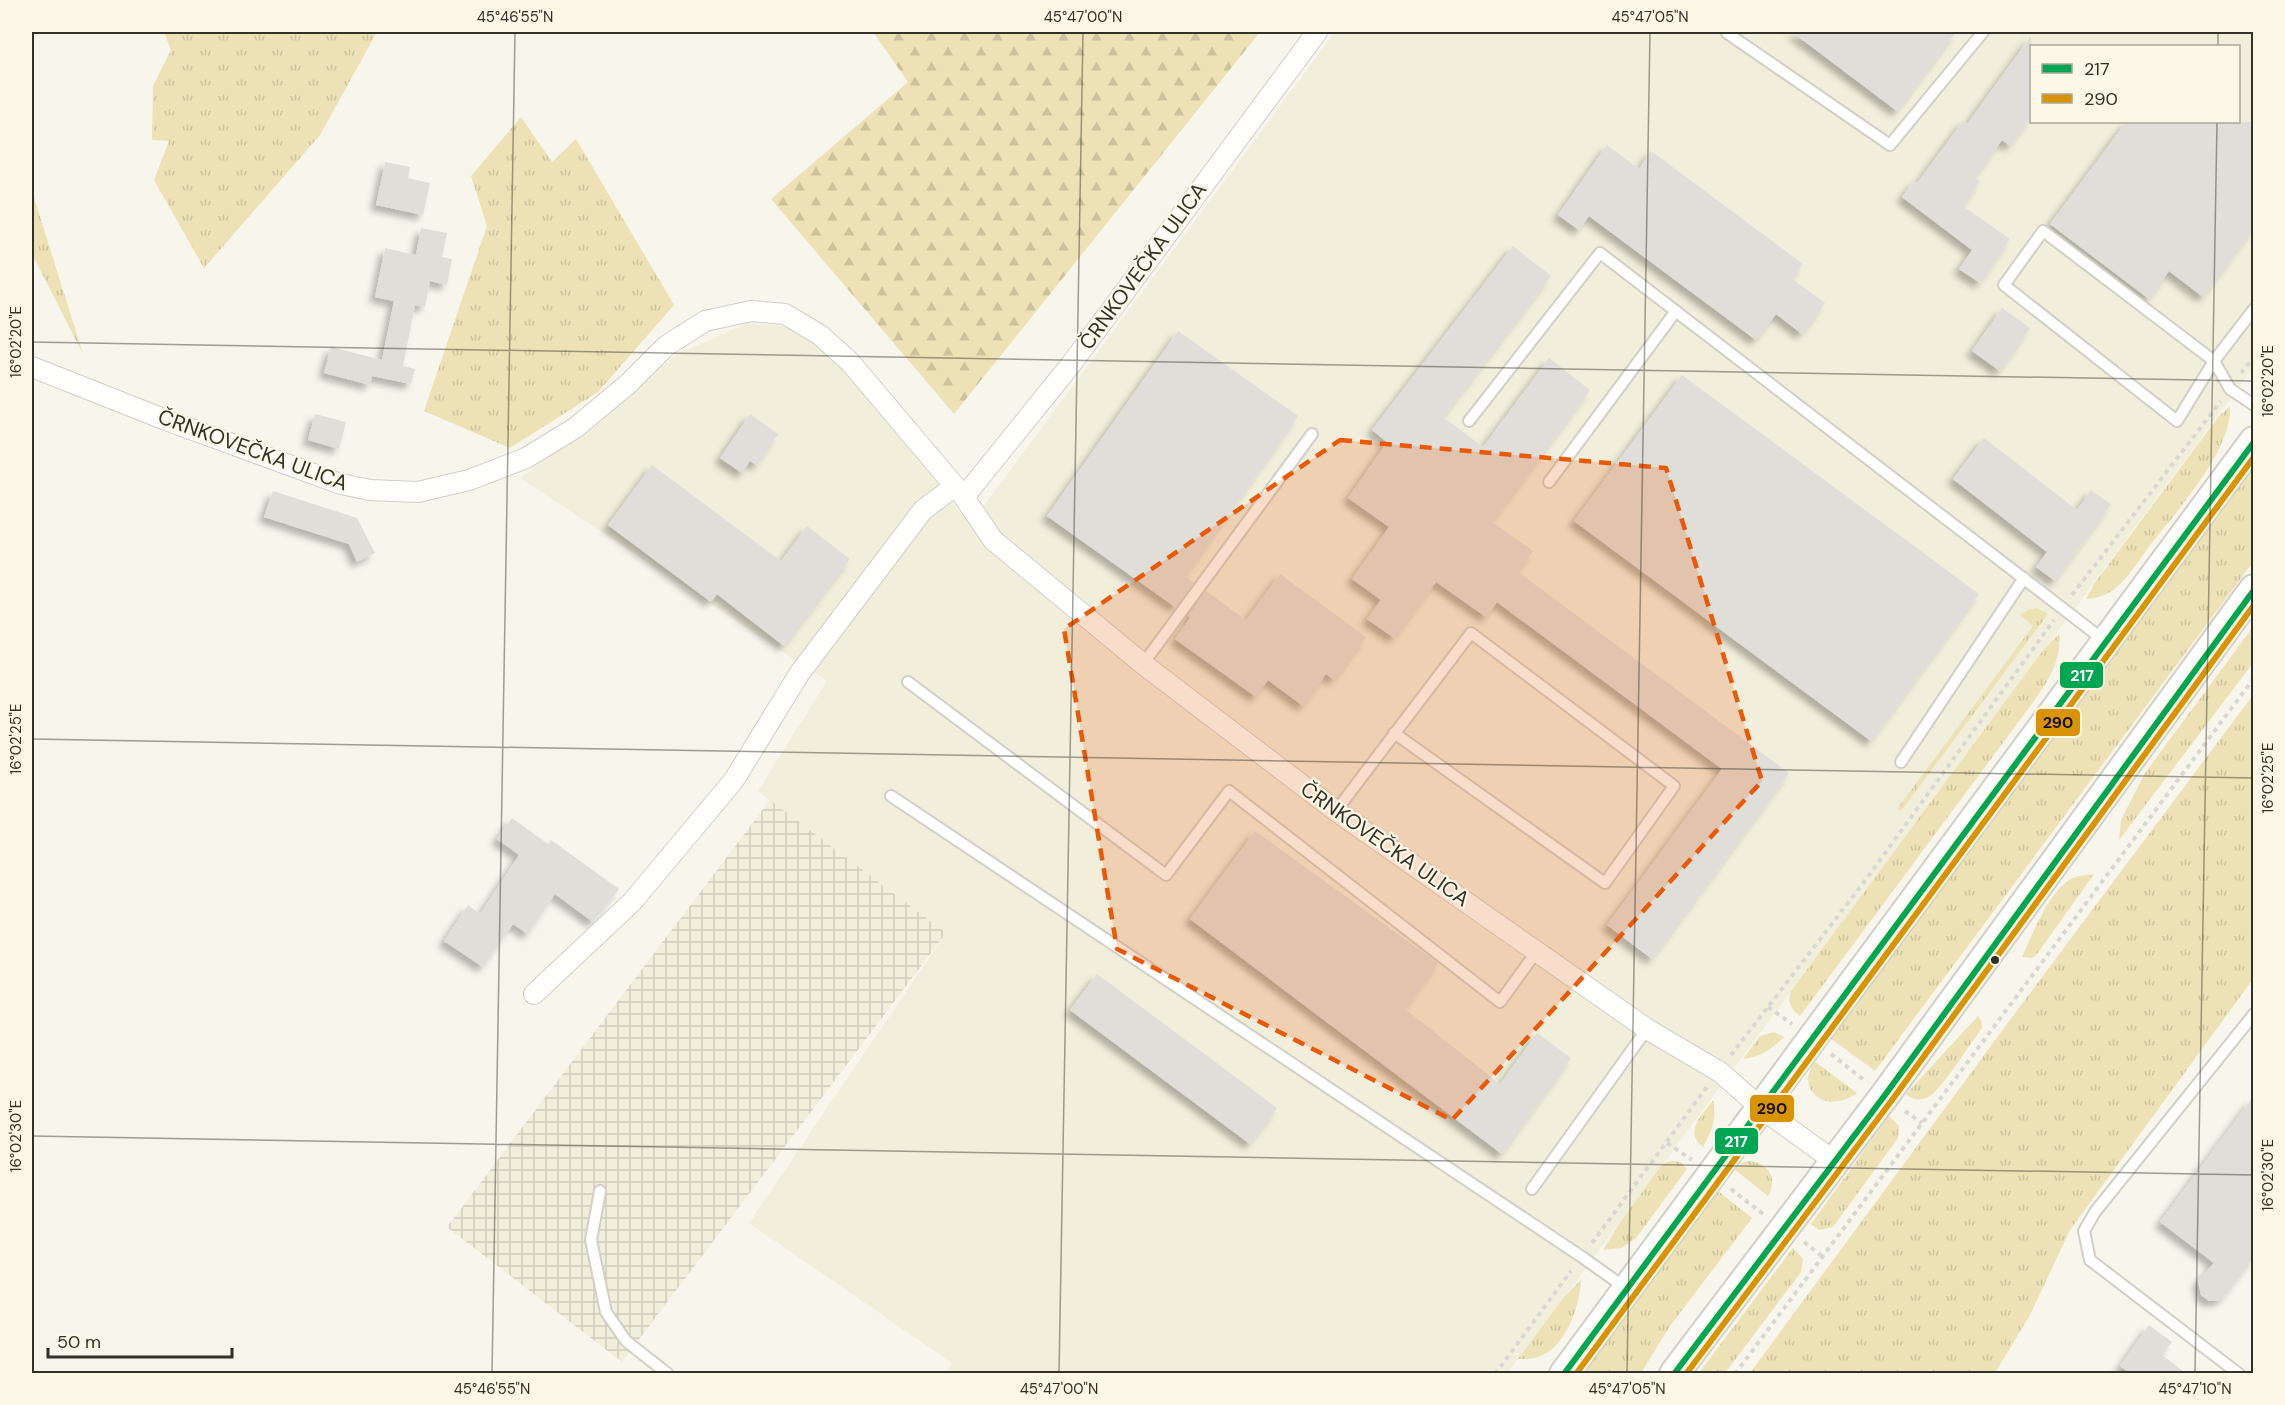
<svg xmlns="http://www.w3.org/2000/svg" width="2285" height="1405" font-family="'DM Sans',sans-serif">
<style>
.built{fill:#f2eedc;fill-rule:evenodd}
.industrial{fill:url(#industrial-grid)}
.grass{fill:url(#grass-tufts)}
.forest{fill:url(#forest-firs)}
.building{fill:#e0ded8;filter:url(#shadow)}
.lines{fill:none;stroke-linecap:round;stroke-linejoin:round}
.service-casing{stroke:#d1cfc8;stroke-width:14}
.minor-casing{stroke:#d1cfc8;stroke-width:22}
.secondary-casing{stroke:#d1cfc8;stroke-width:32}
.path{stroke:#d7d7d4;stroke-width:4;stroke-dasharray:4.5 4.5;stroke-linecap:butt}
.service{stroke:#fefefc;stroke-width:10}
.minor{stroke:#fefefc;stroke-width:20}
.secondary{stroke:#fefefc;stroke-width:28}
.bus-1-casing{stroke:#fcf8e7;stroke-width:10}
.bus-2-casing{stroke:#fcf8e7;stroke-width:10}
.bus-1{stroke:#00a651;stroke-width:6}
.bus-2{stroke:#d99406;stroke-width:6}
.marked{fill:#e8590c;fill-opacity:0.2;stroke:#e8590c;stroke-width:4.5;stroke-dasharray:12 8;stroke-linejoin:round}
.ticks{fill:none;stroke:#313029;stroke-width:1.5;stroke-opacity:0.45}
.bus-dot{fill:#313029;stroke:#fcf8e7;stroke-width:2}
.labels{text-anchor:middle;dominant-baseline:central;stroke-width:4.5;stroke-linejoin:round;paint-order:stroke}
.street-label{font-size:21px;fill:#313029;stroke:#fcf8e7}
.line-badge{stroke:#fcf8e7;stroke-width:2}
.badge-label{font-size:16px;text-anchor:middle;font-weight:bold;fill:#fff}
.pale-badge-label{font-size:16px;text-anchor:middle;font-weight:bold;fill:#111}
.neatline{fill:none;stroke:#313029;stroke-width:2}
.ticks-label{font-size:15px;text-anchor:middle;fill:#313029}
</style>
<defs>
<pattern id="industrial-grid" width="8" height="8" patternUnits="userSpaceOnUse" patternTransform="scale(1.5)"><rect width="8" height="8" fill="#f2eedc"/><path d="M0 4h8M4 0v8" fill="none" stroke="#d0ccbd"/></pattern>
<pattern id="grass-tufts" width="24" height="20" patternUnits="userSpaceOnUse" patternTransform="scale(1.5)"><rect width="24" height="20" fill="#ede2b6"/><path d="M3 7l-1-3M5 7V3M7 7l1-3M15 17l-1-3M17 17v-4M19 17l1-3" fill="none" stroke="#ccc29c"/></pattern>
<pattern id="forest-firs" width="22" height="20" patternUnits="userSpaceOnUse" patternTransform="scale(1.5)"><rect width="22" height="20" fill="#ede2b6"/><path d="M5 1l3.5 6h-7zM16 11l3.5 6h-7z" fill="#ccc29c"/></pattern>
<filter id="shadow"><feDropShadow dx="-5.5" dy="5.5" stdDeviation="3" flood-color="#0004"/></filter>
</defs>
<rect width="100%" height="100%" fill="#f7f5ec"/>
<!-- built -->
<path class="built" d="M 1335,32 L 2253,32 L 2253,368 L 1508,1373 L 946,1373 L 952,1363 L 749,1223 L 946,933 L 758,791 L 827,681 L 520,478 L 588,427 L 676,355 L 747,323 L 792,327 L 830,352 L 893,426 L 963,516 L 983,507 ZM 2032,46 L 2238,46 L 2238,122 L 2032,122 Z"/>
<!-- industrial -->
<path class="industrial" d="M 770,800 L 946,933 L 622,1362 L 447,1227 Z"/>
<!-- grass -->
<g class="grass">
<path d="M 164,32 L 377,32 L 320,135 L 204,268 L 154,180 L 169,141 L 152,140 L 153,86 L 171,50 Z"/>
<path d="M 521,117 L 552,162 L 576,139 L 674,305 L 598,392 L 510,448 L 424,411 L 487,226 L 471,176 Z"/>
<path d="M 32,191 L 83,354 L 32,254 Z"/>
<path d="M 2230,406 C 2233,449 2176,512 2151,544 C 2140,558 2130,576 2116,588 C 2107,595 2098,598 2086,599 L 2094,584 L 2219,416 Z"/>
<path d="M 2253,468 L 2253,562 L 1875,1071 L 1830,1038 Z"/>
<path d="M 2037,608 L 2048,614 L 1901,811 L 1897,809 L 2033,626 L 2020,615 L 2030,609 Z"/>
<path d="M 2253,627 L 2253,663 L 2119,840 L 2121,820 L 2145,773 Z"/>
<path d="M 2059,634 C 2062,660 2048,681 2034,701 L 1800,1016 C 1791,1009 1787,1003 1791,991 L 2044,649 Z"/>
<path d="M 2253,695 L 2253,979 L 2070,1230 L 2030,1315 L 1995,1373 L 1750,1373 L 2004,1028 Z"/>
<path d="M 2094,874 L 2037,954 L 2032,958 L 2022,957 C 2032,935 2049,891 2071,879 C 2078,875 2086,875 2094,874 Z"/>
<path d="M 1978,1016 L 1981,1020 L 1982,1028 C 1971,1042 1941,1091 1928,1097 C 1920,1101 1912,1100 1906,1094 Z"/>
<path d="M 1774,1032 L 1784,1037 C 1772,1049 1761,1057 1743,1059 L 1760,1036 Z"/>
<path d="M 1814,1061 L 1857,1093 C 1841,1106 1810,1106 1808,1079 C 1808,1073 1812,1067 1814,1061 Z"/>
<path d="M 1713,1100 C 1717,1119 1712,1130 1703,1147 C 1683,1132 1703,1114 1713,1100 Z"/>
<path d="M 1889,1116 L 1899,1126 L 1898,1138 L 1833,1227 L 1819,1230 L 1811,1224 Z"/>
<path d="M 1674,1161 L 1680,1162 L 1687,1169 L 1636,1238 L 1622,1248 L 1603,1250 L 1619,1224 L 1660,1167 L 1666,1162 Z"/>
<path d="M 1748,1161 C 1767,1162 1779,1178 1768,1196 L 1734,1169 L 1742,1163 Z"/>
<path d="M 1718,1191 L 1752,1218 L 1670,1326 L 1641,1373 L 1582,1374 Z"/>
<path d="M 1793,1248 L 1803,1259 L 1801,1272 L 1725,1373 L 1699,1373 Z"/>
<path d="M 1581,1280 C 1580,1306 1565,1349 1538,1357 C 1532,1359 1525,1359 1518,1359 L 1564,1297 Z"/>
</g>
<!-- forest -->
<path class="forest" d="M 873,32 L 1260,32 L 954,414 L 771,199 L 908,82 Z"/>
<!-- building -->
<g class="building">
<path d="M 1792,32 L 1956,32 L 1897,111 Z"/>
<path d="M 2031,36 L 2031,117 L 2010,146 L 2002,140 L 1975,177 L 1980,181 L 1963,206 L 2010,239 L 1980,283 L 1959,269 L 1972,250 L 1902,197 L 1914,181 L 1917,183 L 1963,121 L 1967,124 Z"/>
<path d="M 2126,122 L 2253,122 L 2253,229 L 2203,297 L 2169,271 L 2149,299 L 2050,224 Z"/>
<path d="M 1607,145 L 1639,169 L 1651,151 L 1803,264 L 1792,279 L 1825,303 L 1802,334 L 1776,314 L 1756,340 L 1589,216 L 1579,230 L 1558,215 Z"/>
<path d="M 385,162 L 410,167 L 408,178 L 430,183 L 423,215 L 376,205 Z"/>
<path d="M 421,228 L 447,233 L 442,257 L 452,259 L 447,285 L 430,281 L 425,307 L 415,305 L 403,366 L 415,369 L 411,384 L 372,376 L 370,385 L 324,373 L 331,347 L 382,360 L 394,301 L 375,297 L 385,248 L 416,255 Z"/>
<path d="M 1513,246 L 1551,276 L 1443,417 L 1483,447 L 1549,358 L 1590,390 L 1492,522 L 1533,551 L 1518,572 L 1789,773 L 1652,959 L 1607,925 L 1722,769 L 1497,602 L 1486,617 L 1436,582 L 1394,638 L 1367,619 L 1381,600 L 1352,579 L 1389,527 L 1348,498 L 1387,442 L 1372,430 Z"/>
<path d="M 2002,308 L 2030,328 L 2000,371 L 1972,351 Z"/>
<path d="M 1178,331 L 1298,416 L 1185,576 L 1194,583 L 1175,607 L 1047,516 Z"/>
<path d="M 1682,375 L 1979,594 L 1871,741 L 1574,521 Z"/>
<path d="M 315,414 L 346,422 L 339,449 L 308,440 Z"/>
<path d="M 750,414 L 778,434 L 757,465 L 750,461 L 742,473 L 720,458 Z"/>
<path d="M 1984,438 L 2077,510 L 2091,490 L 2111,504 L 2055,581 L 2036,567 L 2047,552 L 1953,479 Z"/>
<path d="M 652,465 L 781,561 L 807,526 L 850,559 L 784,646 L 717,594 L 711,602 L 608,525 Z"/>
<path d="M 273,491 L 357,518 L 375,553 L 357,562 L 349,544 L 264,517 Z"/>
<path d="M 1280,574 L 1366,637 L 1334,680 L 1326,674 L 1303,706 L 1268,680 L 1256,697 L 1175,639 L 1190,618 L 1188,616 L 1206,591 L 1246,620 Z"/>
<path d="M 512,818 L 548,844 L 551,840 L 619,889 L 593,922 L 555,894 L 528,934 L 513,924 L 483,967 L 444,941 L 468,905 L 480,914 L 519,855 L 497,839 Z"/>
<path d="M 1255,831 L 1438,963 L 1405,1009 L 1500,1084 L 1537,1033 L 1571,1058 L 1502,1154 L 1190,919 Z"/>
<path d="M 1097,974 L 1277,1108 L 1250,1144 L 1070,1010 Z"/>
<path d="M 2253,1097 L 2253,1259 L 2224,1297 L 2220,1300 L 2209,1301 L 2201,1295 L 2198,1281 L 2214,1263 L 2160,1222 Z"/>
<path d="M 2149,1325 L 2172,1342 L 2162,1355 L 2187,1374 L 2131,1374 L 2120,1366 Z"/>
</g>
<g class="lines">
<defs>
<g id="service">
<path d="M 1727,33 L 1890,145 L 1983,32"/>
<path d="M 2254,309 L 2214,361 L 2177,421 L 2004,285 L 2043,231 L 2214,361 L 2230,389 L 2254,405"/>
<path d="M 1469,421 L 1600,253 L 2105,641"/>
<path d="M 1549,482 L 1676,311"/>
<path d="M 1143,664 L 1312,434"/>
<path d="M 908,682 L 1166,875 L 1229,791 L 1500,1002 L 1537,951"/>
<path d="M 1901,762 L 2024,578"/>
<path d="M 891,796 L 1582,1257 L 1627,1289"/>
<path d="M 1336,811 L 1471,633 L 1674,786 L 1605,883 L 1394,733"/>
<path d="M 1532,1189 L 1647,1029"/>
<path d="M 600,1191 L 591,1240 L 606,1312 L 626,1341 L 668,1374"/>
<path d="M 2239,1374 L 2090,1260 L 2084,1231 L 2095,1212 L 2254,1014"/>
</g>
<g id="minor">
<path d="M 32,367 L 166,420 L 341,484 L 370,490 L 418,492 L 469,480 L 526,458 L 575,428 L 628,384 L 666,346 L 705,321 L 751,311 L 785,314 L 820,335 L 850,362 L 964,497 L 993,540 L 1143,664 L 1336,811 L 1647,1029 L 1720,1072 L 1761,1108 L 1834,1161"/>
<path d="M 964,497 L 1072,363 L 1317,32"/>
<path d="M 534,994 L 632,902 L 734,780 L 799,674 L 923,510 L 955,486"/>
</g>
<g id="secondary">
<path d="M 1564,1374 L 2254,441"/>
<path d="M 1674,1374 L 1885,1095 L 2254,589"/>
</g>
</defs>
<!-- service casing -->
<use href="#service" class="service-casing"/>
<!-- minor casing -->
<use href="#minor" class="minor-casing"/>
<!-- secondary casing -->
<use href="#secondary" class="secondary-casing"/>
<!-- path -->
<g class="path">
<path d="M 2241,373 L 2254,357"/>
<path d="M 2072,595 L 2221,401"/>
<path d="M 1768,1007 L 1792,1024"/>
<path d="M 1831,1054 L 1865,1081"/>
<path d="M 1731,1055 L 1864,882 L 2054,620"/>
<path d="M 1905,1111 L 1922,1123"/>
<path d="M 1667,1143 L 1692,1160"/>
<path d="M 1731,1189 L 1763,1214"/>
<path d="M 1804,1242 L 1822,1256"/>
<path d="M 1592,1243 L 1707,1087"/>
<path d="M 1495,1374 L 1571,1271"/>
<path d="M 1735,1374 L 2254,678"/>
</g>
<!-- service -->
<use href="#service" class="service"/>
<!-- minor -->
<use href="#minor" class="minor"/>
<!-- secondary -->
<use href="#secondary" class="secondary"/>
<defs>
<g id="bus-1">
<path d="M 1564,1374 L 2254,442"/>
<path d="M 1674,1374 L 1885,1095 L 2254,590"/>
</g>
<g id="bus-2">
<path d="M 1576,1374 L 2254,457"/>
<path d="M 1686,1374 L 1892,1100 L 2254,605"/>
</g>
</defs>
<!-- bus-1 casing -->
<use href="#bus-1" class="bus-1-casing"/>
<!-- bus-2 casing -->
<use href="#bus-2" class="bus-2-casing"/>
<!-- bus-1 -->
<use href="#bus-1" class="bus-1"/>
<!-- bus-2 -->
<use href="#bus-2" class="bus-2"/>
</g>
<!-- marked area -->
<path class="marked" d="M 1340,440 L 1666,468 L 1762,781 L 1452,1120 L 1117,949 L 1064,629 Z"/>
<!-- ticks -->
<path class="ticks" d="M 2218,46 L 2218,32M 32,342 L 2254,381M 32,739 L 2254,778M 32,1136 L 2254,1175M 492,1374 L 515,32M 1059,1374 L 1083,32M 1627,1374 L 1650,32M 2195,1374 L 2217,122"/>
<!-- markers -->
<circle class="bus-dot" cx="1995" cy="960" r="5"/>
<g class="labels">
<!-- street labels -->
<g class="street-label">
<text transform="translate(1143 266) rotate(-54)">ČRNKOVEČKA ULICA</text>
<text transform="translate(253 450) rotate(20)">ČRNKOVEČKA ULICA</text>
<text transform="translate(1385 844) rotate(35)">ČRNKOVEČKA ULICA</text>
</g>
</g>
<g class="line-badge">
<rect x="2059" y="661" width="45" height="28" rx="6" fill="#00a651"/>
<rect x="2035" y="708" width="46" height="29" rx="6" fill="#d99406"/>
<rect x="1749" y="1094" width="46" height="29" rx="6" fill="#d99406"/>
<rect x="1714" y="1127" width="45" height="28" rx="6" fill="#00a651"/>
</g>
<g class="badge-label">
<text x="2082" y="681">217</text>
<text x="1736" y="1147">217</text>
</g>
<g class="pale-badge-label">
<text x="2058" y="728">290</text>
<text x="1772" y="1114">290</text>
</g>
<!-- border -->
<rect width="2285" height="1405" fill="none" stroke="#fcf8e7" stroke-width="66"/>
<!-- legend -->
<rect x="2030" y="45" width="210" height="78" fill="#fcf8e7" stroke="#aba89b" stroke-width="1.5"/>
<rect x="2042" y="64" width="30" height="9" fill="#00a651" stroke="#aba89b" stroke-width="1.5"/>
<text x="2084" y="75" font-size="18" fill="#313029">217</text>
<rect x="2042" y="94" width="30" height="9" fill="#d99406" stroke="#aba89b" stroke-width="1.5"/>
<text x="2084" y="105" font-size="18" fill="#313029">290</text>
<!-- scale -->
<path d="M48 1348v9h184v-9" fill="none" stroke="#313029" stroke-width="3"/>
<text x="57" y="1348" font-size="18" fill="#313029" stroke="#fcf8e7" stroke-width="4.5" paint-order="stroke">50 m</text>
<rect x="33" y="33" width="2219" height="1339" class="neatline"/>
<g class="ticks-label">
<text x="515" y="22">45°46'55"N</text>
<text x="1083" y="22">45°47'00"N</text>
<text x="1650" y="22">45°47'05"N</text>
<text transform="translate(16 342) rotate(-90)" y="5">16°02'20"E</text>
<text transform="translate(2268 381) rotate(-90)" y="5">16°02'20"E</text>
<text transform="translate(16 739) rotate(-90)" y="5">16°02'25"E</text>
<text transform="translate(2268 778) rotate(-90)" y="5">16°02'25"E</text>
<text transform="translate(16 1136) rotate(-90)" y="5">16°02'30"E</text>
<text transform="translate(2268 1175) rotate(-90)" y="5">16°02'30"E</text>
<text x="492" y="1394">45°46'55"N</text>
<text x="1059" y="1394">45°47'00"N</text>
<text x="1627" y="1394">45°47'05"N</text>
<text x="2195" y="1394">45°47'10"N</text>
</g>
</svg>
